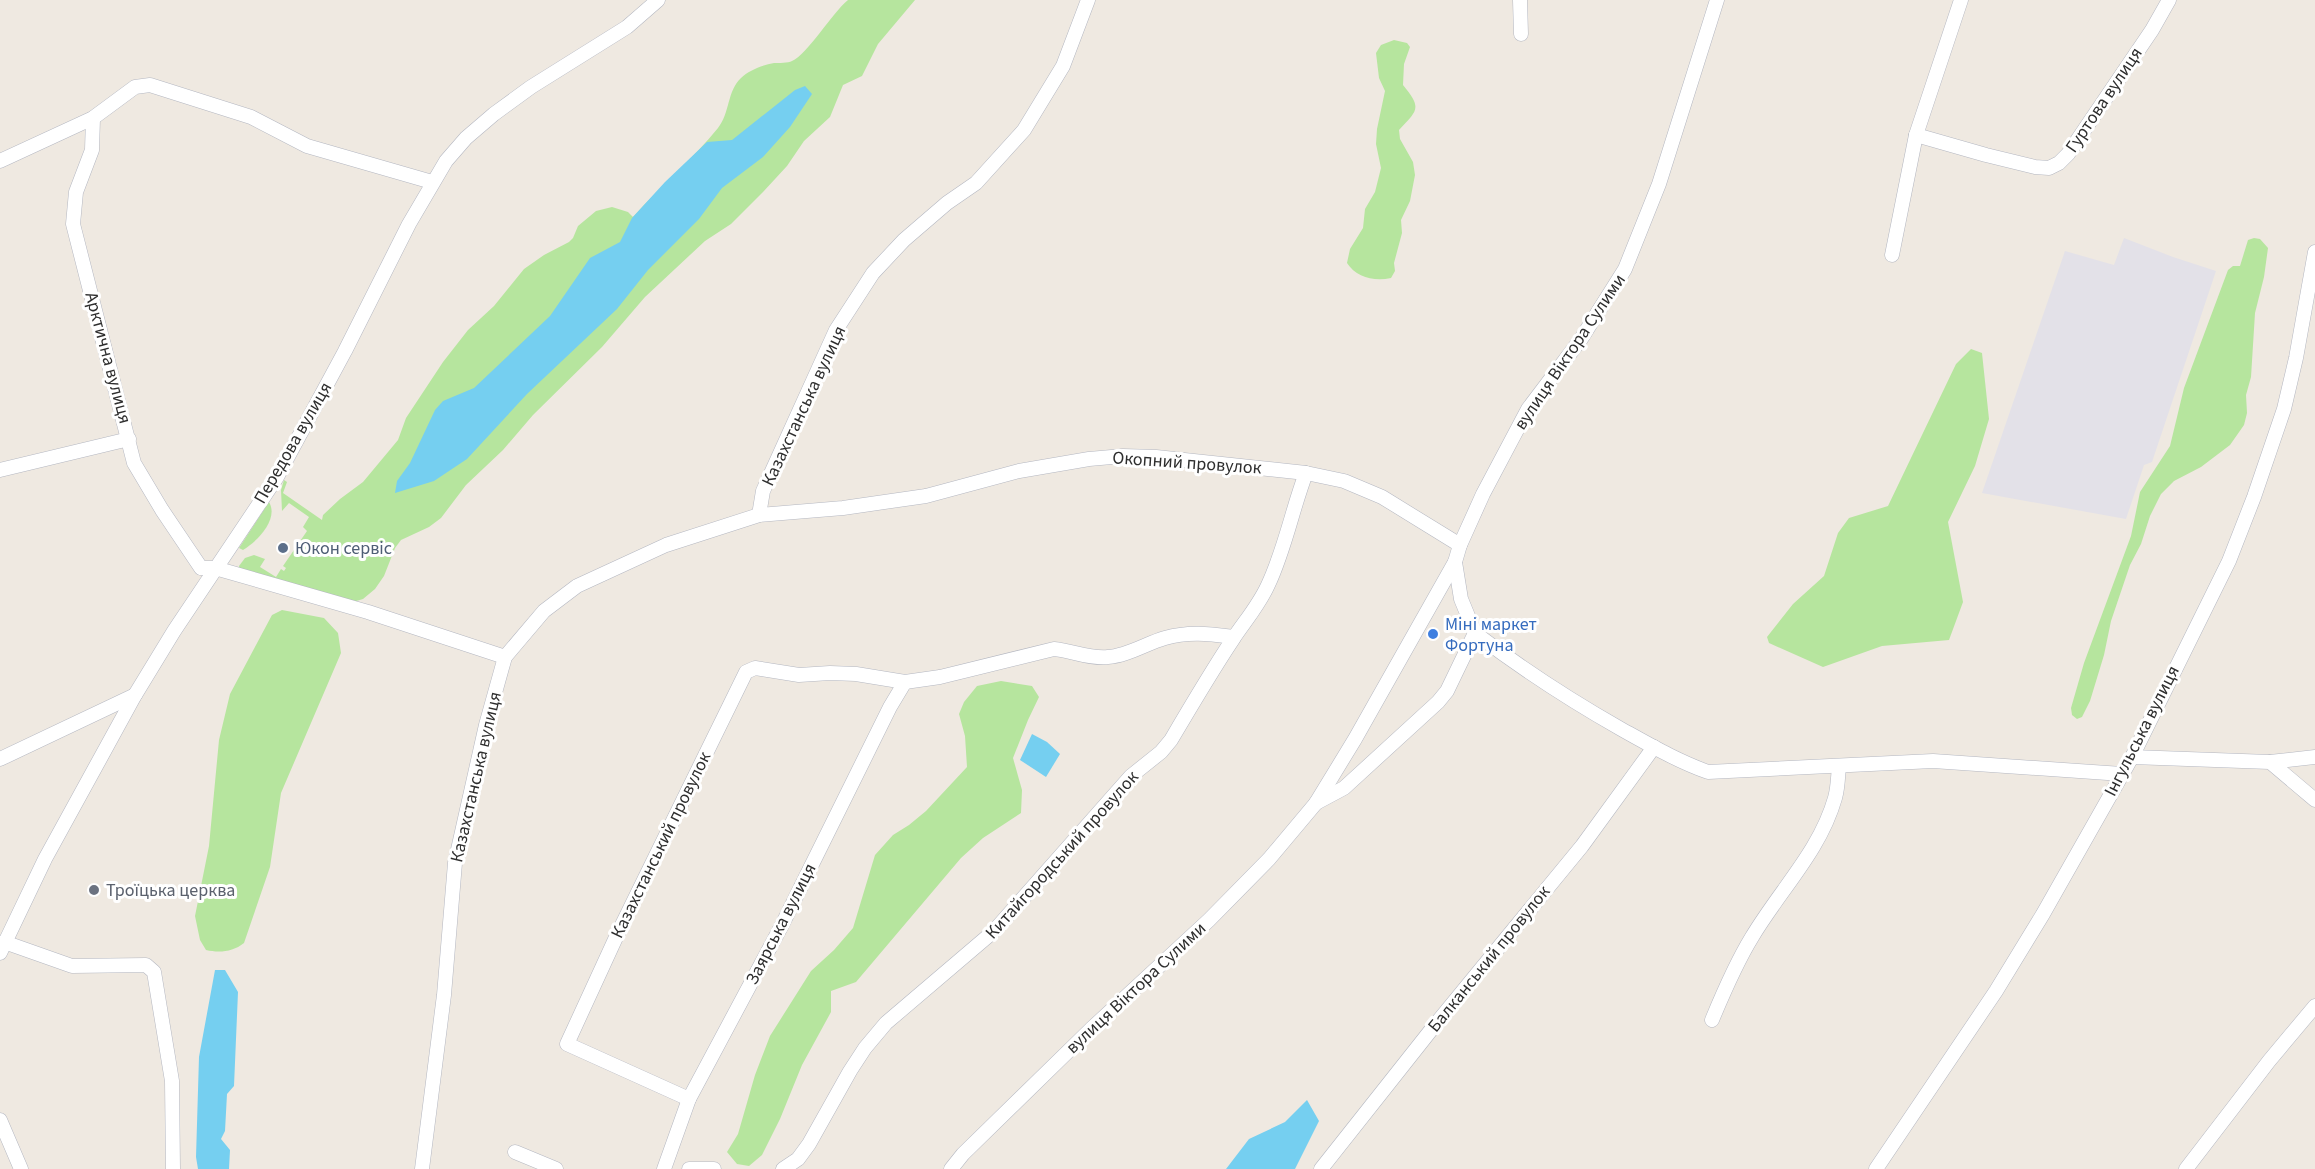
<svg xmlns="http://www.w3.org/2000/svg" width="2315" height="1169" font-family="'Source Sans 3',sans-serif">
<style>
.industrial{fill:#e3e1e8}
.green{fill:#b6e59e}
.water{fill:#75cff0}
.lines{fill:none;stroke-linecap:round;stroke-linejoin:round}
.minor-casing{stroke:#b4b7c1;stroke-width:15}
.minor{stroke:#fff;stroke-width:14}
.service-dot{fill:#5c6f8a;stroke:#fff;stroke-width:2}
.shop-dot{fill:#3f7fe0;stroke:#fff;stroke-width:2}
.worship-dot{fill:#6b7280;stroke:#fff;stroke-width:2}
.labels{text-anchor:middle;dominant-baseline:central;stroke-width:6;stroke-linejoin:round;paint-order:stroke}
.street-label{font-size:18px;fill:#2e2e2e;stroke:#fff}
.service-label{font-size:18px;fill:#4e5e75;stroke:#fff;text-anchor:start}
.shop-label{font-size:18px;fill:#366cbe;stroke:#fff;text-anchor:start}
.worship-label{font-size:18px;fill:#5b616d;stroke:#fff;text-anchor:start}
</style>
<rect width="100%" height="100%" fill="#efe9e1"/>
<!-- industrial -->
<path class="industrial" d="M 2124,238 L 2173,257 L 2216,271 L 2152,462 L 2144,465 L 2126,519 L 1982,493 L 2065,251 L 2114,265 Z"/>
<!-- green -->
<g class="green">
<path d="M 848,0 L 915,0 L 878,44 L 862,76 L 843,85 L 830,117 L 804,141 L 787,166 L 763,192 L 731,224 L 705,241 L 645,297 L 602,347 L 533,415 L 503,450 L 466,485 L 441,518 L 429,527 L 401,540 L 395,548 L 384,576 L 375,589 L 363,599 L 353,602 L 240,573 L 239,566 L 245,558 L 254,555 L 265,559 L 260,567 L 276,577 L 281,569 L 284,571 L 286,568 L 283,566 L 307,531 L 303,527 L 309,517 L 289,503 L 282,511 L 281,490 L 284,480 L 287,482 L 283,493 L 322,520 L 323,515 L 340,499 L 363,482 L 398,440 L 406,418 L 443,362 L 468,330 L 494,306 L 524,269 L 544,255 L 569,242 L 573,238 L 578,226 L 596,211 L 612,207 L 628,212 L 633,217 C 660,187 693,159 718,128 C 730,113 727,91 741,78 C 749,70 763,65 774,63 C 779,63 788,63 792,61 C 807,55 832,13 848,0 Z"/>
<path d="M 1394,40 L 1407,43 L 1410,47 L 1404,64 L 1403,85 C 1422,108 1418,110 1399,130 L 1400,139 L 1413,162 L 1415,175 L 1410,201 L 1401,220 L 1402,233 L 1394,263 L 1395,271 L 1391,278 C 1374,282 1356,277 1347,263 L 1350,249 L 1363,228 L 1365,209 L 1375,192 L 1381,168 L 1376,144 L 1377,129 L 1385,91 L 1379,78 L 1376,53 L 1381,45 Z"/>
<path d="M 2254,238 L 2260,239 L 2268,248 L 2264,277 L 2255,313 L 2251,377 L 2246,395 L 2247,413 L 2244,425 L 2230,445 L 2201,467 L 2174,481 L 2161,494 L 2150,516 L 2141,544 L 2130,565 L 2111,621 L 2104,655 L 2090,701 L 2082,717 L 2077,719 L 2072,715 L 2071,708 L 2084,663 L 2131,536 L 2140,492 L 2170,446 L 2184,388 L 2228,270 L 2233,266 L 2240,266 L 2248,240 Z"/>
<path d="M 1971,349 L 1982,353 L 1989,419 L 1975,466 L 1948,522 L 1963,602 L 1949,640 L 1882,646 L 1823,667 L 1769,643 L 1767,637 L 1793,604 L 1824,576 L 1838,533 L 1849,518 L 1888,506 L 1956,364 Z"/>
<path d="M 269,502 C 279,519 258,541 243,550 L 239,548 Z"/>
<path d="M 282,610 L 324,618 L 338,633 L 341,653 L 281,793 L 270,867 L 244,943 C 233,952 219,953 206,950 L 200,940 L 195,916 L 209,846 L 219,740 L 230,694 L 272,615 Z"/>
<path d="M 1001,681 L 1032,686 L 1039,697 L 1028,720 L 1013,758 L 1022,790 L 1021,813 L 983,838 L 961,858 L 856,982 L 831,991 L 831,1012 L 802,1065 L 780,1119 L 762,1155 L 749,1166 L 737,1164 L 727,1152 L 738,1134 L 755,1075 L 770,1036 L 811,971 L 834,950 L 853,928 L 875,855 L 893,835 L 909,825 L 926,811 L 967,767 L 965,736 L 959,714 L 964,702 L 977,686 Z"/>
</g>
<!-- water -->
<g class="water">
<path d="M 805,86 L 812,94 L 790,127 L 763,157 L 722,188 L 699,219 L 648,270 L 617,309 L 527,394 L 467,459 L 434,481 L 395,493 L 397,481 L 410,463 L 435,410 L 443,401 L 474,388 L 550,316 L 590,258 L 620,242 L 632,218 L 665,182 L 707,142 L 732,140 L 795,90 Z"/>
<path d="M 1032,734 L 1047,742 L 1060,754 L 1046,777 L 1020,760 Z"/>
<path d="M 215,970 L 225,970 L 238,992 L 234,1086 L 227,1094 L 225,1131 L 221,1139 L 230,1150 L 229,1169 L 198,1169 L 196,1157 L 199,1057 Z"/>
<path d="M 1307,1100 L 1319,1121 L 1295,1169 L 1226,1169 L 1249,1139 L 1285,1122 Z"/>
</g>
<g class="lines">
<defs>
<g id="minor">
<path d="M 1520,0 L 1521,34"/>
<path d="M 93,118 L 92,150 L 76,192 L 73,224 L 134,463 L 162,510 L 201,568 L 215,568 L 368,612 L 505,657"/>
<path d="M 1916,135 L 1986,155 L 2035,167 L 2049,168 L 2059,163 L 2068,154 L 2152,30 L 2169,0"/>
<path d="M 0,161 L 93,118 L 135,87 L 150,85 L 251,117 L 307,146 L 432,182"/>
<path d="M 1892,255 L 1916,135 L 1961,0"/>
<path d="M 0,470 L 129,439"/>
<path d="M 759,515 L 763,491 L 836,330 L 873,273 L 904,240 L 947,203 L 976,183 L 1024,130 L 1063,66 L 1088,0"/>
<path d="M 1475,633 C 1522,669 1570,700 1621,729 C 1650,745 1677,761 1708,772 L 1933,761 L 2122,774"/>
<path d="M 2132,757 L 2270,762 L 2315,800"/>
<path d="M 0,759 L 135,695"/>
<path d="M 2270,762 L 2315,757"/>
<path d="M 1316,803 L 1355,739 L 1455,562"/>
<path d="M 4,942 L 72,966 L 146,965 L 154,972 L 172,1081 L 173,1169"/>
<path d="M 0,953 L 45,859 L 135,695 L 174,631 L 277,477 L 345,351 L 409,224 L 446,161 L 466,138 L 494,114 L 531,87 L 627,27 L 658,0"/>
<path d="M 1712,1020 C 1724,991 1736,963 1752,937 C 1780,890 1820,851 1835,798 C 1838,788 1838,776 1839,766"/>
<path d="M 689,1099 L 567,1044 L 618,933 L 746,672 L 755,668 L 799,675 L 830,673 L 856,674 L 905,682 L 940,677 L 1054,649 C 1073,651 1090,659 1108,657 C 1127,656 1147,643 1165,638 C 1189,631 1210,634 1234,637"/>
<path d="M 0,1120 L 21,1169"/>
<path d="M 515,1152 L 556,1169"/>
<path d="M 422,1169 L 444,995 L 455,863 L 486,725 L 505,657 L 544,611 L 577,586 L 666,545 L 759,515 L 843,508 L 926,496 L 1019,471 L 1089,459 L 1123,456 L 1156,457 L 1306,473 L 1344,481 L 1382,497 L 1460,545"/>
<path d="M 664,1169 L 689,1099 L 782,925 L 890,707 L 905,682"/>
<path d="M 689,1169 L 714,1169"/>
<path d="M 783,1169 L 798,1159 L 809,1144 L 850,1071 L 865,1048 L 886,1023 L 994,931 L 1131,776 L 1161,752 L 1171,740 C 1191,706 1211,672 1233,639 C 1245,621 1259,605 1268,585 C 1285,549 1292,510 1306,473"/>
<path d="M 951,1169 L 963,1154 L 1091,1029 L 1209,920 L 1269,859 L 1316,803 L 1344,788 L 1438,702 L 1447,691 L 1475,633 L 1461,599 L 1455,562 L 1460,545 L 1483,494 L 1528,409 L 1581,339 L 1625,269 L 1659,184 L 1717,0"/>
<path d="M 1321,1169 L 1435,1025 L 1582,846 L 1654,747"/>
<path d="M 1876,1169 L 1996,991 L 2043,914 L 2132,757 L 2229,561 L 2254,497 L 2284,409 L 2296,358 L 2315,252"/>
<path d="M 2186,1169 L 2269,1061 L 2315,1006"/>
</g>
</defs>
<!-- minor casing -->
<use href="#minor" class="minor-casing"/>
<!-- minor -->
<use href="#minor" class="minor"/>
</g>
<!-- markers -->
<circle class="service-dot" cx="283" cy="548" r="6"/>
<circle class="shop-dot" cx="1433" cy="634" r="6"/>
<circle class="worship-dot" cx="94" cy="890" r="6"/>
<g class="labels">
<!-- street labels -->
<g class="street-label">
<text transform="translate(2104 100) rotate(-56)">Гуртова вулиця</text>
<text transform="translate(1570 352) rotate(-56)">вулиця Віктора Сулими</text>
<text transform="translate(108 358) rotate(75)">Арктична вулиця</text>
<text transform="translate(804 406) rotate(-65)">Казахстанська вулиця</text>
<text transform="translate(293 443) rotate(-60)">Передова вулиця</text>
<text transform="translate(1187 463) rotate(4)">Окопний провулок</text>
<text transform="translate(2142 731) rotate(-63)">Інгульська вулиця</text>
<text transform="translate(476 777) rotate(-77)">Казахстанська вулиця</text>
<text transform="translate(661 845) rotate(-64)">Казахстанський провулок</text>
<text transform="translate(1062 855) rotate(-48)">Китайгородський провулок</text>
<text transform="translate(781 924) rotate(-63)">Заярська вулиця</text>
<text transform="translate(1489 959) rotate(-51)">Балканський провулок</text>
<text transform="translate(1136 988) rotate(-43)">вулиця Віктора Сулими</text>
</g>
<!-- service labels -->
<g class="service-label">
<text x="295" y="548">Юкон сервіс</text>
</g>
<!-- shop labels -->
<g class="shop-label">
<text x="1445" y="624">Міні маркет<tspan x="1445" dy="21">Фортуна</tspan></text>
</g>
<!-- worship labels -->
<g class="worship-label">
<text x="106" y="890">Троїцька церква</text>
</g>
</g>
</svg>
